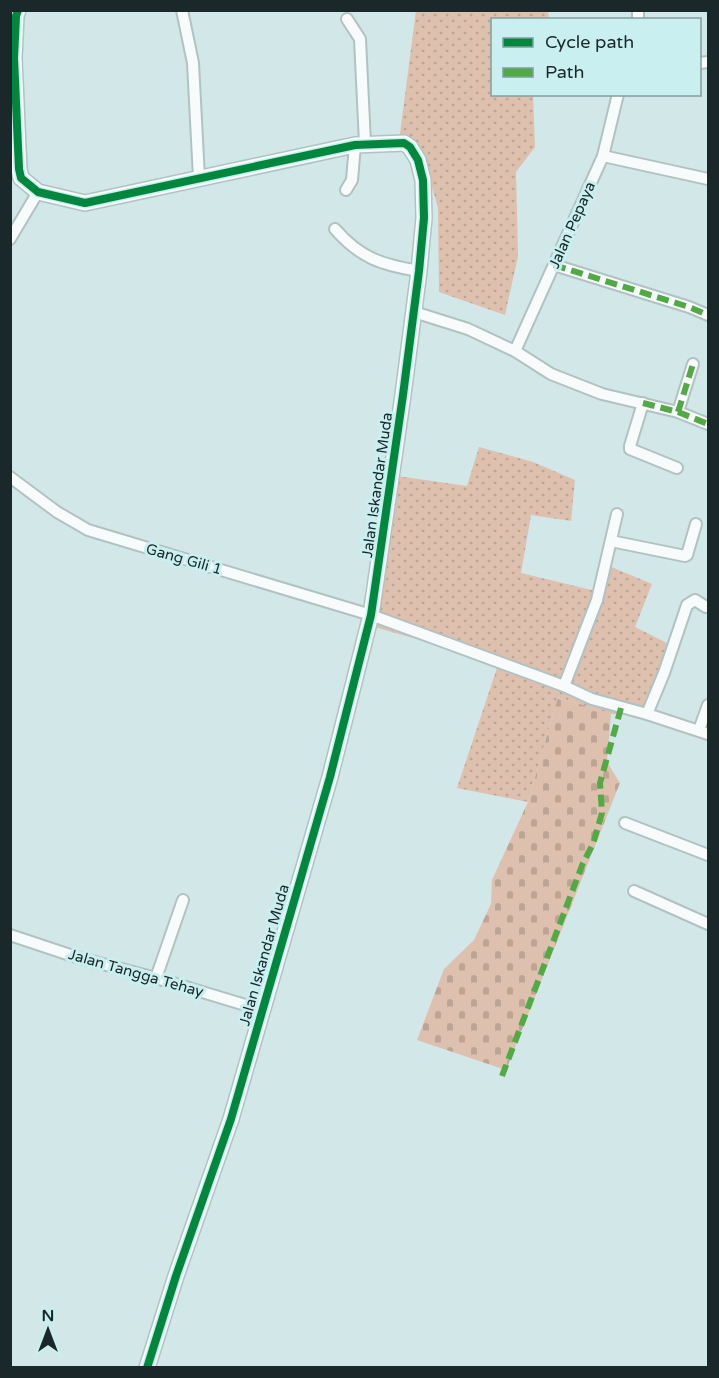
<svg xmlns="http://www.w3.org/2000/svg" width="719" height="1378" font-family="'Varela Round',sans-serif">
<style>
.grass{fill:url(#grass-dots)}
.cemetery{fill:url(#cemetery-stones)}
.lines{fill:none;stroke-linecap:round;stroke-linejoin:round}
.street-casing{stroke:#b1c2c2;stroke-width:14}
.secondary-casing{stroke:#b1c2c2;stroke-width:18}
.street{stroke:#f8fbfb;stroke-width:10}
.secondary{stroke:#f8fbfb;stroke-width:15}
.quiet{stroke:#52aa44;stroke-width:6;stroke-dasharray:12 6;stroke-linecap:butt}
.cycleway-casing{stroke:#c9eff0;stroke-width:11}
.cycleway{stroke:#00873e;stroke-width:8}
.labels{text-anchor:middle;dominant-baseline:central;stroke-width:6;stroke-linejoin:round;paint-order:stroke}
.street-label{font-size:15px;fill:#1a2829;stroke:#c9eff0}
</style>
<defs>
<pattern id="grass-dots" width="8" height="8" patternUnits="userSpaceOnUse" patternTransform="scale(1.5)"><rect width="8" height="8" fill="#ddc0ae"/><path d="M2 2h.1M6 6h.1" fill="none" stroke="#bda596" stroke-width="1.8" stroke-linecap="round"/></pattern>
<pattern id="cemetery-stones" width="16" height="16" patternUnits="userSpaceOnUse" patternTransform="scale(1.5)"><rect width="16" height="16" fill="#ddc0ae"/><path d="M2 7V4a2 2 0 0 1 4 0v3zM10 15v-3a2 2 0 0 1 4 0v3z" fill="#bda596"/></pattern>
</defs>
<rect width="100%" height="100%" fill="#d2e7e7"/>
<!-- grass -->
<g class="grass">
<path d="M 416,11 L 548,11 L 549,19 L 492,20 L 492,94 L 533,95 L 535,147 L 516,172 L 518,256 L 505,315 L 439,292 L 438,208 L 429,176 L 399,141 Z"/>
<path d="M 479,447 L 533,462 L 575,480 L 571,521 L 531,515 L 521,573 L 600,592 L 609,566 L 652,584 L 635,627 L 669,644 L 641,714 L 611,714 L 558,697 L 528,802 L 457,788 L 499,662 L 374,627 L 390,475 L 467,486 Z"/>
</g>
<!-- cemetery -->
<path class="cemetery" d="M 558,697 L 611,714 L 607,762 L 620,783 L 506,1070 L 417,1040 L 444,969 L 474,940 L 491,904 L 492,880 L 528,802 Z"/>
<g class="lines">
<defs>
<g id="street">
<path d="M 182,10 L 193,63 L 199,178"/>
<path d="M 347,19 L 360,39 L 365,143"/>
<path d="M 638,20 L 638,10"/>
<path d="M 700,63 L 708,62"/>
<path d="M 603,156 L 708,179"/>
<path d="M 346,190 L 352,180 L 355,145"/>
<path d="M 335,229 C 360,258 382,265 419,271"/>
<path d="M 10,239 L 38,192"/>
<path d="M 554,265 L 689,307 L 708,315"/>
<path d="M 414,312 L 468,329 L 515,351 L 551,374 L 602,394 L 678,412 L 708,424"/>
<path d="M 515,351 L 603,156 L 618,94"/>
<path d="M 643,403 L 630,446 L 630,449 L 677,468"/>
<path d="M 678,412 L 693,364"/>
<path d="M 10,477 L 57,512 L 88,530 L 371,615 L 564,686 L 592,699 L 647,714 L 708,734"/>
<path d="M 611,541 L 685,556 L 687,555 L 696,524"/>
<path d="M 564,686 L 597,600 L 617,514"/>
<path d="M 647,714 L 664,673 L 687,605 L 695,600 L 706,607"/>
<path d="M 699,730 L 708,705"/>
<path d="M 625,823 L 708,855"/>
<path d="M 634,891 L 708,924"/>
<path d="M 10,935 L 76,957 L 156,978 L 262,1010"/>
<path d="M 156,978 L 183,900"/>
</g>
<path id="secondary" d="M 18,10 L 16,16 L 14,58 L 19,169 L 21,178 L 38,192 L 85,203 L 355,145 L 404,143 L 410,147 L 418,160 L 423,180 L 424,218 L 419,271 L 403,395 L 371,615 L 330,777 L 231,1119 L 176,1276 L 147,1368"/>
</defs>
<!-- street casing -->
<use href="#street" class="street-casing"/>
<!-- secondary casing -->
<use href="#secondary" class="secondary-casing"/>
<!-- street -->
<use href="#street" class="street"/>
<!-- secondary -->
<use href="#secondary" class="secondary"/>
<!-- quiet -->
<g class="quiet">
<path d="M 554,265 L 689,307 L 708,315"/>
<path d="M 643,403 L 678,412 L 708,424"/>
<path d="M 678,412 L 693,364"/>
<path d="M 502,1076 L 583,863 L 593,844 L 602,813 L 600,783 L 621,708"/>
</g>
<defs>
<path id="cycleway" d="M 18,10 L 16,16 L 14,58 L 19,169 L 21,178 L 38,192 L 85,203 L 355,145 L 404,143 L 410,147 L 418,160 L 423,180 L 424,218 L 419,271 L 403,395 L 371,615 L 330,777 L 231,1119 L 176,1276 L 147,1368"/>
</defs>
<!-- cycleway casing -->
<use href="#cycleway" class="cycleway-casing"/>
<!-- cycleway -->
<use href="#cycleway" class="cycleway"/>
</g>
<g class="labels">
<!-- street labels -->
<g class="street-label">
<text transform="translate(572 225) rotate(-66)">Jalan Pepaya</text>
<text transform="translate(377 485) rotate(-82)">Jalan Iskandar Muda</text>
<text transform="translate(184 559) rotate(16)">Gang Gili 1</text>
<text transform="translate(264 955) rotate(-74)">Jalan Iskandar Muda</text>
<text transform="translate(136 973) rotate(16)">Jalan Tangga Tehay</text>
</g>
</g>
<!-- border -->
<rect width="719" height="1378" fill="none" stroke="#1a2829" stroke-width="24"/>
<!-- legend -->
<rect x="491" y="18" width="210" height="78" fill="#c9eff0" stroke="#839fa0" stroke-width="1.5"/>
<rect x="503" y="38" width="30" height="9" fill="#00873e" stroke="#839fa0" stroke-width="1.5"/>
<text x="545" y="48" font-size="18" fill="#1a2829">Cycle path</text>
<rect x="503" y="68" width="30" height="9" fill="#52aa44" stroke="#839fa0" stroke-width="1.5"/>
<text x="545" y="78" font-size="18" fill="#1a2829">Path</text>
<!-- north arrow -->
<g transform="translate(48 1330)" stroke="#c9eff0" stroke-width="4.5" paint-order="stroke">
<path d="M0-4.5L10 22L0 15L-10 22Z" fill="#1a2829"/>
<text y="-9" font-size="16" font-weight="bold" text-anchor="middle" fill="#1a2829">N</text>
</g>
</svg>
